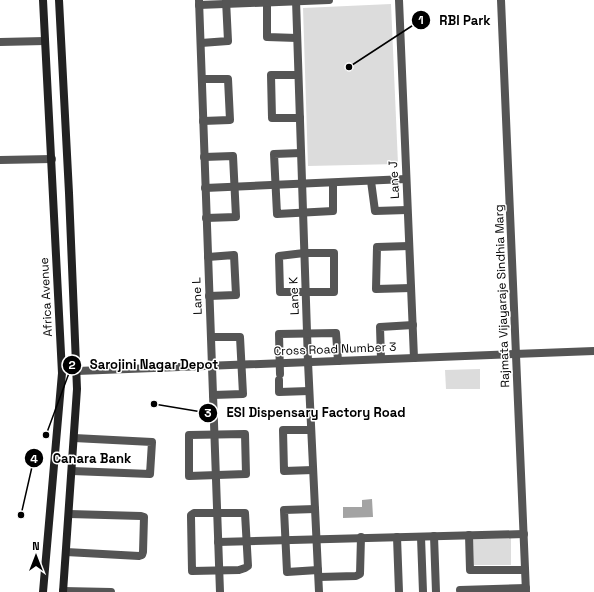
<svg xmlns="http://www.w3.org/2000/svg" width="594" height="592" font-family="'Space Grotesk',sans-serif">
  <style>
    .green { fill: #dcdcdc }
    .water { fill: #a3a3a3 }
    .lines { fill: none; stroke-linecap: round; stroke-linejoin: round }
    .minor { stroke: #555; stroke-width: 8 }
    .secondary { stroke: #222; stroke-width: 8 }
    .labels { text-anchor: middle; dominant-baseline: central; stroke-width: 3; stroke-linejoin: round; paint-order: stroke }
    .street-label { font-size: 12px; fill: #000; stroke: #fff }
    .leader { fill: none; stroke: #000; stroke-width: 1.5 }
    .callout-dot { fill: #000; stroke: #fff; stroke-width: 1.5 }
    .mark-label { font-size: 12px; text-anchor: middle; font-weight: bold; fill: #fff }
    .callout-label { font-size: 13px; text-anchor: middle; font-weight: bold; fill: #000; stroke: #fff; stroke-width: 3; stroke-linejoin: round; paint-order: stroke }
  </style>
  <rect width="100%" height="100%" fill="#fff"/>
  <g class="green">
    <polygon points="391,4 398,164 308,166 303,8"/>
    <polygon points="480,369 480,389 446,389 445,370"/>
    <polygon points="511,538 511,565 474,565 473,539"/>
  </g>
  <polygon class="water" points="372,499 373,517 343,518 343,507 362,507 362,500"/>
  <g class="lines">
    <g class="minor">
      <polyline points="199,0 220,592"/>
      <polyline points="267,0 267,37 297,38"/>
      <polyline points="296,0 308,362 319,592"/>
      <polyline points="399,0 414,358"/>
      <polyline points="501,0 526,592"/>
      <polyline points="199,5 329,0"/>
      <polyline points="0,42 45,41"/>
      <polyline points="201,43 228,41 226,0"/>
      <polyline points="298,75 271,75 272,118 300,118"/>
      <polyline points="202,79 228,79 230,120 203,121"/>
      <polyline points="301,153 274,154 277,214 333,211 333,183"/>
      <polyline points="204,157 233,156 236,217 206,218"/>
      <polyline points="0,160 52,159"/>
      <polyline points="371,181 375,211 407,210"/>
      <polyline points="205,188 406,179"/>
      <polyline points="409,246 377,247 376,289 411,288"/>
      <polygon points="304,253 334,253 334,292 280,292 279,256"/>
      <polyline points="208,257 234,255 236,295 209,296"/>
      <polyline points="211,337 240,337 243,394 213,395"/>
      <polyline points="381,359 380,327 413,325"/>
      <polyline points="77,371 594,351"/>
      <polyline points="280,374 279,334 336,333 338,361"/>
      <polyline points="279,380 279,392 309,391"/>
      <polyline points="311,430 283,430 284,471 313,470"/>
      <polygon points="245,434 246,474 189,476 189,435"/>
      <polyline points="72,471 150,474 152,442 74,438"/>
      <polyline points="315,509 284,510 287,572 318,570"/>
      <polygon points="194,513 245,513 248,566 245,568 239,570 192,571 191,517 191,515"/>
      <polyline points="469,535 470,570 525,570"/>
      <polyline points="434,536 436,592"/>
      <polyline points="397,537 399,592"/>
      <polyline points="421,537 423,592"/>
      <polyline points="218,542 524,534"/>
      <polyline points="66,552 139,556 142,555 143,552 144,517 141,516 69,514"/>
      <polyline points="319,577 356,576 360,574 361,537"/>
      <polyline points="460,590 526,588"/>
      <polyline points="63,591 111,592"/>
    </g>
    <g class="secondary">
      <polyline points="43,0 62,373 43,592"/>
      <polyline points="59,0 69,193 77,389 63,592"/>
    </g>
  </g>
  <g class="labels">
    <g class="street-label">
      <text transform="translate(394 180) rotate(-93)">Lane J</text>
      <text transform="translate(197 296) rotate(-92)">Lane L</text>
      <text transform="translate(294 296) rotate(-92)">Lane K</text>
      <text transform="translate(502 296) rotate(-92)">Rajmata Vijayaraje Sindhia Marg</text>
      <text transform="translate(46 297) rotate(-93)">Africa Avenue</text>
      <text transform="translate(335 349) rotate(-2)">Cross Road Number 3</text>
    </g>
  </g>
  <path class="leader" d="M349 67L421 20M46 435L72 365M154 404L208 413M21 515L34 458"/>
  <g class="callout-dot">
    <circle cx="349" cy="67" r="4"/>
    <circle cx="46" cy="435" r="4"/>
    <circle cx="154" cy="404" r="4"/>
    <circle cx="21" cy="515" r="4"/>
    <circle cx="421" cy="20" r="10"/>
    <circle cx="72" cy="365" r="10"/>
    <circle cx="208" cy="413" r="10"/>
    <circle cx="34" cy="458" r="10"/>
  </g>
  <g class="mark-label">
    <text x="421" y="24">1</text>
    <text x="72" y="369">2</text>
    <text x="208" y="417">3</text>
    <text x="34" y="463">4</text>
  </g>
  <g class="callout-label">
    <text x="465" y="25">RBI Park</text>
    <text x="154" y="369">Sarojini Nagar Depot</text>
    <text x="316" y="417">ESI Dispensary Factory Road</text>
    <text x="92" y="463">Canara Bank</text>
  </g>
  <g transform="translate(36 556)" stroke="#ffffff" stroke-width="3" paint-order="stroke">
  <path d="M0-3L7 15L0 10L-7 15Z" fill="#000000"/>
  <text y="-6" font-size="11" font-weight="bold" text-anchor="middle" fill="#000000">N</text>
  </g>
</svg>
